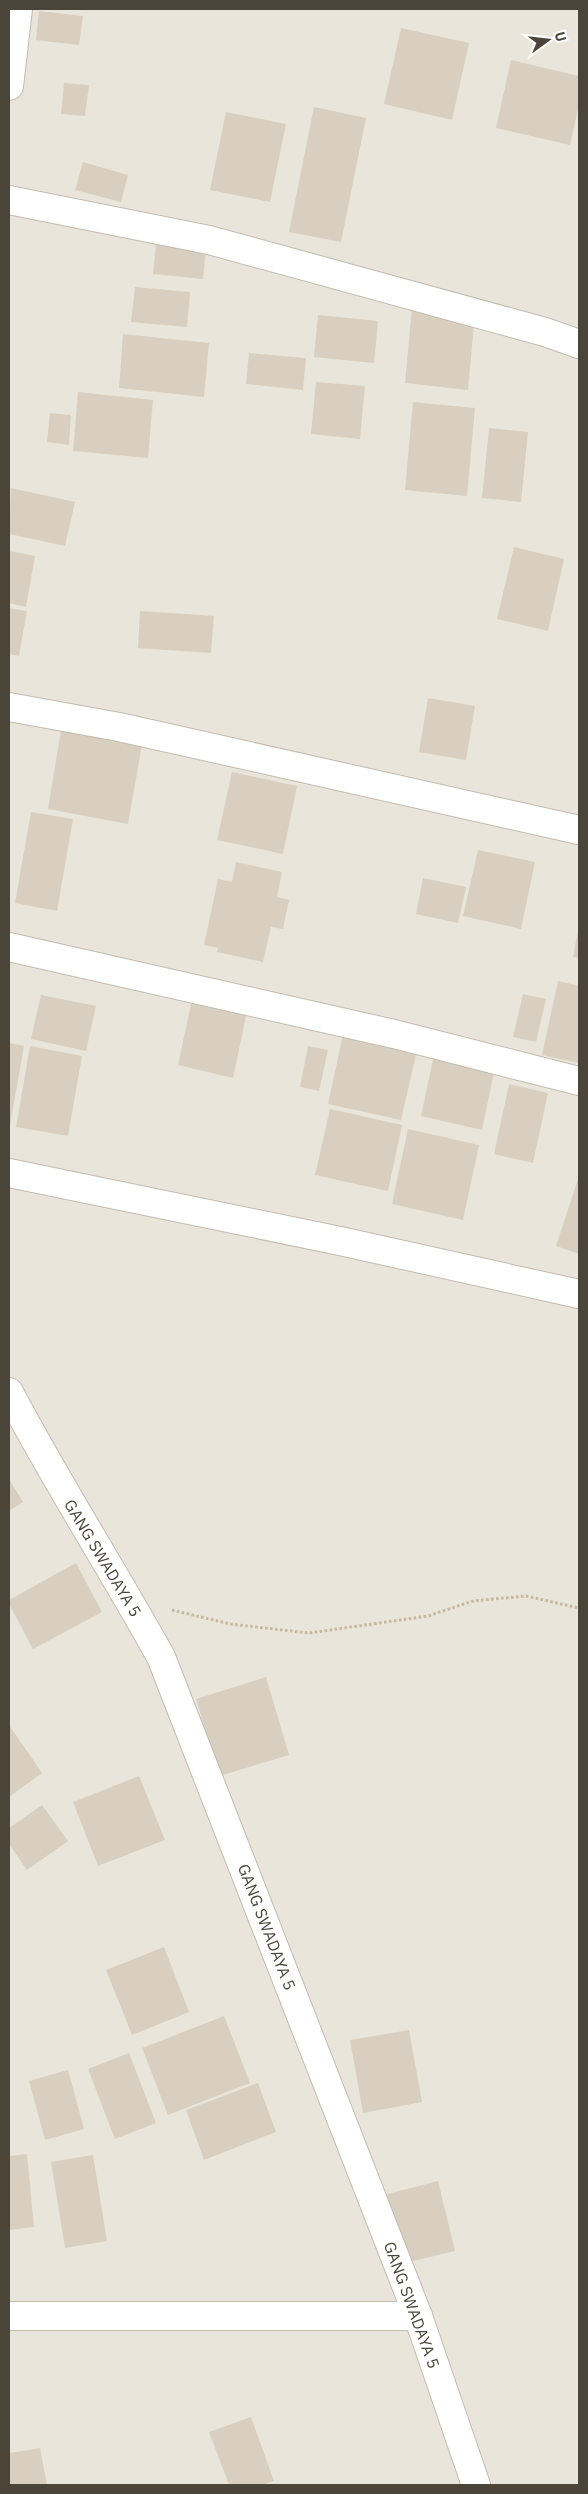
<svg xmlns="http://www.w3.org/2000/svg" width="588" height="2494" font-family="'IBM Plex Sans',sans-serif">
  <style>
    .residential { fill: #eae5da }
    .building { fill: #d8cfc1 }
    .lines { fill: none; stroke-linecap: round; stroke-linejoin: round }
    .minor-casing { stroke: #c2bbae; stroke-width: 30 }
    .path { stroke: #c4b79f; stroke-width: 3; stroke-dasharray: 2.5 2.5; stroke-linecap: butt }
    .minor { stroke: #fff; stroke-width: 28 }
    .labels { text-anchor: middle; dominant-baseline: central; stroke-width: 5; stroke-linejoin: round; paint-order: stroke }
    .street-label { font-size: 16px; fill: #4b4439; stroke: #fff }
  </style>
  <rect width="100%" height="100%" fill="#f6f3ec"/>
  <rect class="residential" x="9" y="9" width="570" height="2476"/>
  <g class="building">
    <polygon points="39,11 83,16 79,45 36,40"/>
    <polygon points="401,28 469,43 452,120 384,104"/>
    <polygon points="511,60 579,76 579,105 570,145 496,128"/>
    <polygon points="64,83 89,85 85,116 61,114"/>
    <polygon points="314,107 366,118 341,242 289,232"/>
    <polygon points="226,112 286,124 270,202 210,190"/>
    <polygon points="83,162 128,175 121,202 75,190"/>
    <polygon points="156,242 206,248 203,279 153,274"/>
    <polygon points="135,287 190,292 187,327 131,322"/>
    <polygon points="412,308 475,314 468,390 405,383"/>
    <polygon points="318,315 378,321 374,363 314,357"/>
    <polygon points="123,334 209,343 204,397 119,388"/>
    <polygon points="249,353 306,358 303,390 246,384"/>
    <polygon points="316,382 365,386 360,439 311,434"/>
    <polygon points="78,392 153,400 148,458 73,451"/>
    <polygon points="413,402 475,408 467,496 405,490"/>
    <polygon points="50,413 71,415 69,445 47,442"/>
    <polygon points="489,428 528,432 521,502 482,498"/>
    <polygon points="11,488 75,502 65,546 9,534"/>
    <polygon points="514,547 564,559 548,631 497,619"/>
    <polygon points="9,551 35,556 26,607 9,603"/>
    <polygon points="9,608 27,611 19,656 9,654"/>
    <polygon points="140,611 214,616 211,653 138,648"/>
    <polygon points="428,698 475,706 466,760 419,752"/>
    <polygon points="62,724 143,739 128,824 48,809"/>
    <polygon points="232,772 297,786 283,854 217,840"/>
    <polygon points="31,812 73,819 57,911 15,903"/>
    <polygon points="478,850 535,862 521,929 463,916"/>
    <polygon points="236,862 282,872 277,897 289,900 283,929 271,927 263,962 217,952 218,948 204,945 218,879 232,882"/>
    <polygon points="423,878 466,887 458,923 416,914"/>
    <polygon points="578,931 579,931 579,958 573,957"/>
    <polygon points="558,981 579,986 579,1063 542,1055"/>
    <polygon points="523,994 546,999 536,1042 513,1037"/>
    <polygon points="41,995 96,1006 86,1051 31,1039"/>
    <polygon points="193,995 248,1007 233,1078 178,1065"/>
    <polygon points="344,1030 418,1046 401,1120 328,1104"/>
    <polygon points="9,1043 24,1046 10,1125 9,1125"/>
    <polygon points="30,1046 82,1056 68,1136 16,1127"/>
    <polygon points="308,1046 328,1050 319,1091 300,1087"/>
    <polygon points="435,1050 496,1063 482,1130 421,1116"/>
    <polygon points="509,1084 548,1093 533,1163 494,1154"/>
    <polygon points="330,1109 402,1125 388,1191 315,1175"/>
    <polygon points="408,1129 479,1145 463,1220 392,1204"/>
    <polygon points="579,1176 579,1254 556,1246"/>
    <polygon points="9,1479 23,1502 9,1511"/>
    <polygon points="76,1563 102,1612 33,1649 9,1604 9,1600"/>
    <polygon points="266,1677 289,1755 219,1776 196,1699"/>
    <polygon points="9,1725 42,1773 9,1797"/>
    <polygon points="139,1776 165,1840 98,1866 73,1802"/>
    <polygon points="42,1805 68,1841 27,1870 9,1844 9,1828"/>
    <polygon points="164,1947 189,2012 132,2035 106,1970"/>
    <polygon points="224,2016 250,2083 168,2115 142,2048"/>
    <polygon points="409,2030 422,2102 363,2113 350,2040"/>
    <polygon points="129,2053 156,2123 115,2139 88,2069"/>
    <polygon points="68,2070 84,2129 45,2140 29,2081"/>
    <polygon points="258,2083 276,2132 204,2160 186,2110"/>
    <polygon points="27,2154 34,2227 9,2230 9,2156"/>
    <polygon points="93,2155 107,2241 65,2248 51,2162"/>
    <polygon points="438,2181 455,2251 401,2264 384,2195"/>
    <polygon points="251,2417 274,2481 262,2485 229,2485 209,2432"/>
    <polygon points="40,2448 47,2485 9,2485 9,2453"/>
  </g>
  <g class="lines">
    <g class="minor-casing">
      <g id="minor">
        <polyline points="9,86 18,9"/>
        <polyline points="9,200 209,240 545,332 579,344"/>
        <polyline points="9,707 119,727 579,830"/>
        <polyline points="9,947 394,1034 579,1081"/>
        <polyline points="9,1173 340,1241 579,1294"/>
        <path d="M9,1392C56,1482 112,1568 161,1657L418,2316L476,2485"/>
        <polyline points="9,2316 418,2316"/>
      </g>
    </g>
    <polyline class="path" points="172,1610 230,1624 309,1633 428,1616 473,1601 526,1596 579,1608"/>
    <use href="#minor" class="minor"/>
  </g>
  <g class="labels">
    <g class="street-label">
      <text transform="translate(103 1558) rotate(59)">GANG SWADAYA 5</text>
      <text transform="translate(267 1927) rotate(69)">GANG SWADAYA 5</text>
      <text transform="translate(412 2305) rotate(70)">GANG SWADAYA 5</text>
    </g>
  </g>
  <rect width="588" height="2494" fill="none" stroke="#4b4439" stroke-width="20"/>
  <g transform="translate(548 40) rotate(75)" stroke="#ffffff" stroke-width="4" paint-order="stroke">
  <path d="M0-4L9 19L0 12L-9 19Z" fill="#4b4439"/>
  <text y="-8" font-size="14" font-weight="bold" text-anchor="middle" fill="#4b4439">U</text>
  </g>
</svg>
